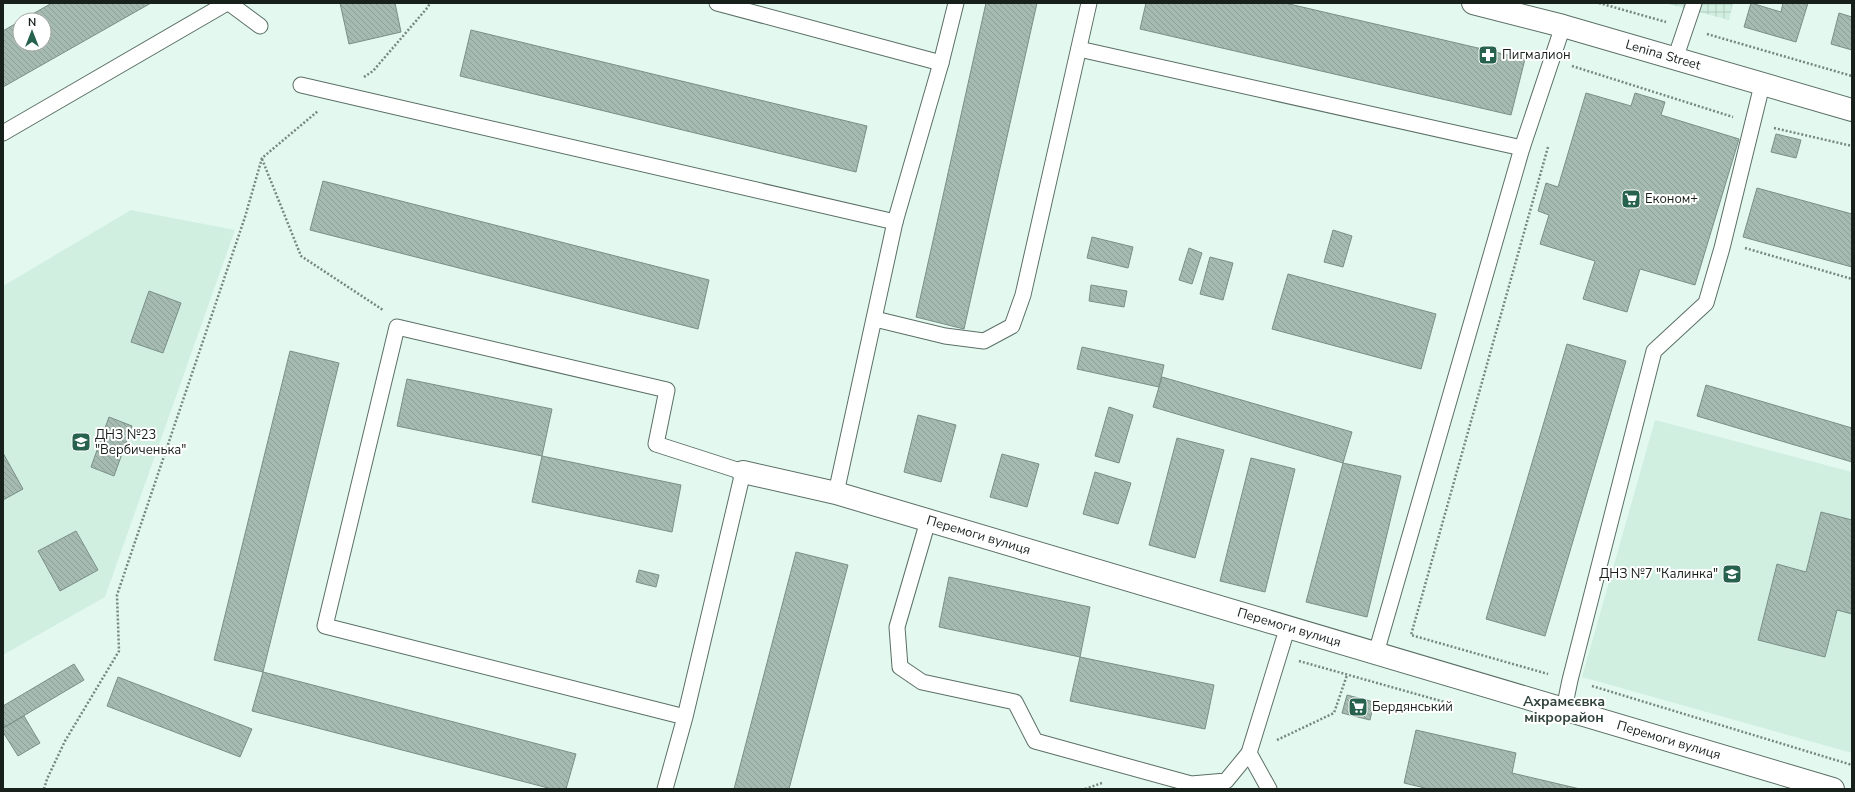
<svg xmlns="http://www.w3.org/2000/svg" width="1855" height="792" font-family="'Nunito Sans',sans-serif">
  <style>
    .built { fill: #d0efe1 }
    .industrial { fill: url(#industrial-grid) }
    .building { fill: url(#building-back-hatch); stroke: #7a8f86 }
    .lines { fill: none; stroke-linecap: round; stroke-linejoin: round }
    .lane-casing { stroke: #5b6f66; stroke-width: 17 }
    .street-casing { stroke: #5b6f66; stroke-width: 24 }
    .secondary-casing { stroke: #5b6f66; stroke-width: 24 }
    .path { stroke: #788680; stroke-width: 2.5; stroke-dasharray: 2 2; stroke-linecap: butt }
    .lane { stroke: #fff; stroke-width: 15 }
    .street { stroke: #fff; stroke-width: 22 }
    .secondary { stroke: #fff; stroke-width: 22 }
    .labels { text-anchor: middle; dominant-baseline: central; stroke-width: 4; stroke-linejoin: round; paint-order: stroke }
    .poi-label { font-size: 13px; fill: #18201c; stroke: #fff; text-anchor: start }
    .street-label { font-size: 13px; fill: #18201c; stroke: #fff }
    .neighbourhood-label { font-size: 14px; font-weight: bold; fill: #32453d; stroke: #fff }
  </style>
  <defs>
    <pattern id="industrial-grid" width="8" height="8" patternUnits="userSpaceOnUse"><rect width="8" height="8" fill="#d0efe1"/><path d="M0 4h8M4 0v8" fill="none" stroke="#b2cdc0"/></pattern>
    <pattern id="building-back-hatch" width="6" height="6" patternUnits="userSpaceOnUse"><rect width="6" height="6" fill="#a5bbb1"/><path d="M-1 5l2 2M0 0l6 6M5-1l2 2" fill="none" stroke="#8da098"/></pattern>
  </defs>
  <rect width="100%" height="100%" fill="#e3f9ef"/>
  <g class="built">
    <polygon points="131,210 235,230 105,597 3,655 3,286"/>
    <polygon points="1655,420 1852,472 1852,753 1582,677"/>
  </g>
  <polygon class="industrial" points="1665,3 1733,3 1729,20"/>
  <g class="building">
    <polygon points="52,3 151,3 3,87 3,31 20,21 20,44 44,44 44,20 22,20"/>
    <polygon points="340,3 395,3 401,32 349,44"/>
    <polygon points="986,3 1037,3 964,329 916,317"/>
    <polygon points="1146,3 1285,3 1525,59 1511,115 1140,29"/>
    <polygon points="1751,3 1781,12 1783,3 1808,3 1796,42 1744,27"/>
    <polygon points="1839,13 1852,17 1852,50 1831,44"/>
    <polygon points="471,30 867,126 856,172 460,76"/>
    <polygon points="1586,93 1631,106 1635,93 1665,102 1661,115 1739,139 1695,285 1640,269 1627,312 1583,299 1595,261 1540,244 1549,215 1538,211 1546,183 1558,187"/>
    <polygon points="1776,134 1801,140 1796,158 1771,152"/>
    <polygon points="323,181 709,280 698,329 310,230"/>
    <polygon points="1757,188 1852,214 1852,267 1743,237"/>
    <polygon points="1333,230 1352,236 1343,267 1324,262"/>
    <polygon points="1092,237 1133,247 1128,268 1087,258"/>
    <polygon points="1189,248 1202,253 1192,284 1179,280"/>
    <polygon points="1210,257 1233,263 1223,300 1200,294"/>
    <polygon points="1288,274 1436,314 1421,369 1272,329"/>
    <polygon points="1091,285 1127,291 1124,307 1089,301"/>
    <polygon points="149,291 181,303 163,353 131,342"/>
    <polygon points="1567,344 1626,361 1545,636 1486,619"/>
    <polygon points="1082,347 1164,365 1159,387 1077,369"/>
    <polygon points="290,351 339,363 263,672 214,660"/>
    <polygon points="1162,377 1352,432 1343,463 1153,407"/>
    <polygon points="407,379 552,409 542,456 397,426"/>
    <polygon points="1706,385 1852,428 1852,462 1697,416"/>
    <polygon points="1109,407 1133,415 1119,463 1095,456"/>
    <polygon points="918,415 956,425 941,482 904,472"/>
    <polygon points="109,417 132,426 114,476 91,467"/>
    <polygon points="1177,438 1224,450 1195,558 1149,545"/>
    <polygon points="3,453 23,489 3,500"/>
    <polygon points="1002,454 1039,464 1027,507 990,497"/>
    <polygon points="542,456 681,485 672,532 532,502"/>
    <polygon points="1251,458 1295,469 1265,592 1220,581"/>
    <polygon points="1343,463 1401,476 1367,617 1306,602"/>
    <polygon points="1095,472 1131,483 1118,524 1083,514"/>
    <polygon points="1821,512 1852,520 1852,614 1837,610 1825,657 1758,640 1777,564 1806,572"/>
    <polygon points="76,531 98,570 60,591 38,551"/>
    <polygon points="796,552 848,565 789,789 734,789"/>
    <polygon points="639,570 659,575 656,587 636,582"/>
    <polygon points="949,577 1090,607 1080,657 939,627"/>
    <polygon points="1080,657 1214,685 1205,729 1070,701"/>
    <polygon points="74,664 84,680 3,728 3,706"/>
    <polygon points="263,672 576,754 566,789 552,789 252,711"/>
    <polygon points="118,677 252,729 240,757 107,706"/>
    <polygon points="1347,695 1374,702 1370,720 1342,713"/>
    <polygon points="24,716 40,743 18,756 3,732 3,728"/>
    <polygon points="1416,730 1516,753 1512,773 1580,789 1429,789 1404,783"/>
  </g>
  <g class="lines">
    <g class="lane-casing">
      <g id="lane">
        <polyline points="229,3 260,26"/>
        <polyline points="717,3 941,63"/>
        <polyline points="1079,49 1522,148 1563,26"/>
        <polyline points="1675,59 1694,3"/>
        <polyline points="301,85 895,222"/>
        <polyline points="3,133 227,3"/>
        <polyline points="875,319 945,336 984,341 1012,326 1023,295 1089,3"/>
        <polyline points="836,493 895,222 941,63 956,3"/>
        <polyline points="928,521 897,627 900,667 922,682 1015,702 1035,741 1191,784 1226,781 1249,753 1288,626"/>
        <polyline points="1376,653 1522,148"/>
        <polyline points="1564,709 1570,680 1654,351 1706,303 1722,248 1762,85"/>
        <polyline points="1249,753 1269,789"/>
        <polyline points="665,789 685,717 743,472 656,444 667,390 397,327 325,626 685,717"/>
      </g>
    </g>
    <g class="street-casing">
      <g id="street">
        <path id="s1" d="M743,472L836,493L1833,789"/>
      </g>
    </g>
    <g class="secondary-casing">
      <g id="secondary">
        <path id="s2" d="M1473,3L1563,26L1852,110"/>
      </g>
    </g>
    <g class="path">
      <polyline points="1599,3 1666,22"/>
      <polyline points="1707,34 1852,76"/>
      <polyline points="1572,66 1733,117"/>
      <polyline points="364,77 373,71 428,7 430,3"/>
      <polyline points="1774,128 1852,146"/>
      <polyline points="1548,147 1411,635 1548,674"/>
      <polyline points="262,159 301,256 383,310"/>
      <polyline points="1745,248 1852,279"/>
      <polyline points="1299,661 1448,703"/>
      <polyline points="1592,686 1852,765"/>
      <polyline points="1277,740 1334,713 1347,675"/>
      <polyline points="44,789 47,779 65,741 119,651 117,595 245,217 262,158 318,111"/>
      <polyline points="1085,789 1102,783"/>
    </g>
    <use href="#lane" class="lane"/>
    <use href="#street" class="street"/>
    <use href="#secondary" class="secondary"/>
  </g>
  <defs>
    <g id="pharmacy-square" transform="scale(1)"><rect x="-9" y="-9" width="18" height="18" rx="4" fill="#26624e" stroke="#fff"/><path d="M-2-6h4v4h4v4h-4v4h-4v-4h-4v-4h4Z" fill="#fff"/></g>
    <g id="supermarket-square" transform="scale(1)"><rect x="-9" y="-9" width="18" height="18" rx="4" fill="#26624e" stroke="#fff"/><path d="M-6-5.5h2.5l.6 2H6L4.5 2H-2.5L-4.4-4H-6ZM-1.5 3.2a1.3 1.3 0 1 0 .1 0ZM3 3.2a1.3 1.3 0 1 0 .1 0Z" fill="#fff"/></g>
    <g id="school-square" transform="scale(1)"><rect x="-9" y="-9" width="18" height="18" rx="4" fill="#26624e" stroke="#fff"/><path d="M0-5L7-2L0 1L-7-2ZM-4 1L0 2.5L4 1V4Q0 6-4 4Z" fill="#fff"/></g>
  </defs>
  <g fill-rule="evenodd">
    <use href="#pharmacy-square" x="1488" y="55"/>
    <use href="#supermarket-square" x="1631" y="199"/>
    <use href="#school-square" x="81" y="442"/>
    <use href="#school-square" x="1732" y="574"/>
    <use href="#supermarket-square" x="1358" y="707"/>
  </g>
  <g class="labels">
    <g class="poi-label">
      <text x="1502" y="55">Пигмалион</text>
      <text x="1645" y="199">Економ+</text>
      <text x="95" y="435">ДНЗ №23<tspan x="95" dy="15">"Вербиченька"</tspan></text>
      <text x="1718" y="574" text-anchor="end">ДНЗ №7 "Калинка"</text>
      <text x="1372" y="707">Бердянський</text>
    </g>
    <g class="street-label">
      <text stroke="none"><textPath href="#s2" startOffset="197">Lenina Street</textPath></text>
      <text stroke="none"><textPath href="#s1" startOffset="244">Перемоги вулиця</textPath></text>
      <text stroke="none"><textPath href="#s1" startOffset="568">Перемоги вулиця</textPath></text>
      <text stroke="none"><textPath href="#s1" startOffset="964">Перемоги вулиця</textPath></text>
    </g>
    <g class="neighbourhood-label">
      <text x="1564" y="701">Ахрамєєвка<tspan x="1564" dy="16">мікрорайон</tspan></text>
    </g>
  </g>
  <rect width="1855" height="792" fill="none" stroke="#18201c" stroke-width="8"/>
  <g transform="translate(32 32)"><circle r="19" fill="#ffffff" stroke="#a3a6a4"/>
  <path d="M0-3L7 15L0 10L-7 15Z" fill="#26624e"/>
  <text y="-6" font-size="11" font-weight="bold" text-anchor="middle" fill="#18201c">N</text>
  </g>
</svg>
